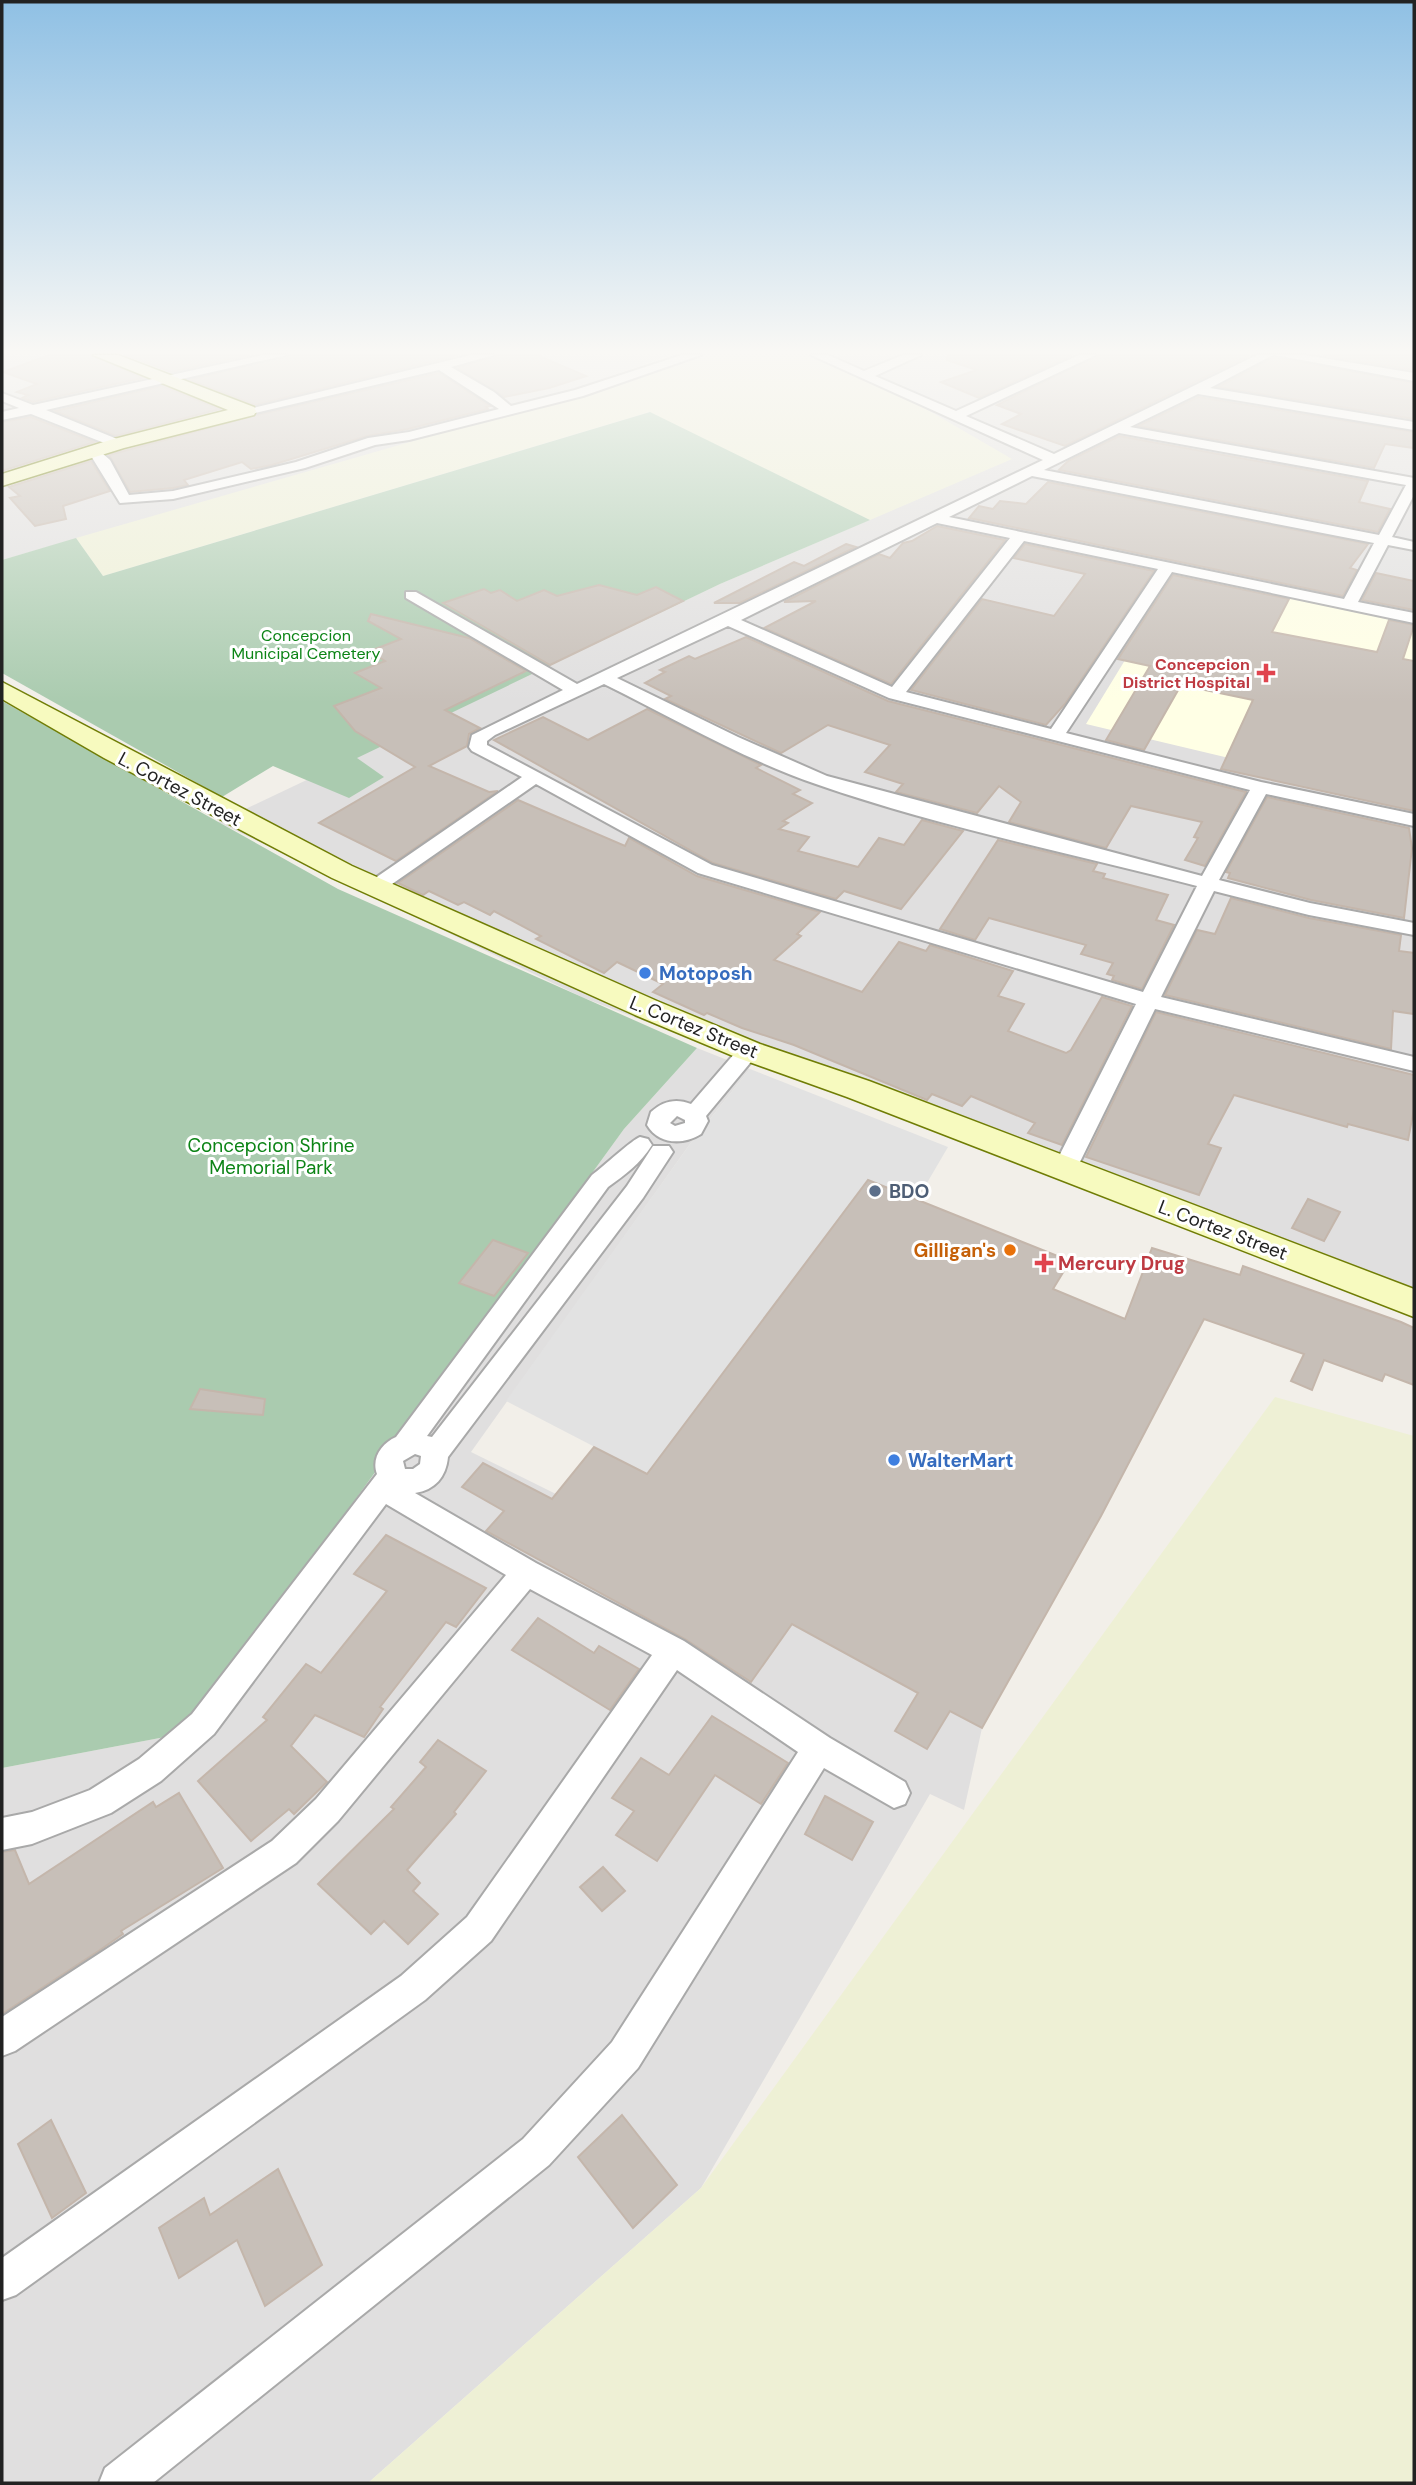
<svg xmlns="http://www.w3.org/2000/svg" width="1416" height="2485" font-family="'DM Sans',sans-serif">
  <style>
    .residential { fill: #e0dfdf }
    .education { fill: #ffffe5 }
    .farmland { fill: #eef0d5 }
    .cemetery { fill: #aacbaf }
    .parking { fill: #e2e2e2 }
    .building { fill: #c7bfb8; stroke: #c4b6ab; stroke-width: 2 }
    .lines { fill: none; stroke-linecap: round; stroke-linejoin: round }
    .street-casing { stroke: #a9a9a9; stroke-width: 4 }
    .secondary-casing { stroke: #707d05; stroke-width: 3 }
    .street { fill: #fff; fill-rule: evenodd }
    .secondary { fill: #f7fabf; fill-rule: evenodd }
    .health-dot { fill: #e0444e; stroke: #fff; stroke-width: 2.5 }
    .shop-dot { fill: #3f7fe0; stroke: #fff; stroke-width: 2.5 }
    .service-dot { fill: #5c6f8a; stroke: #fff; stroke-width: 2.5 }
    .food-dot { fill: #e8710a; stroke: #fff; stroke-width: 2.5 }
    .labels { text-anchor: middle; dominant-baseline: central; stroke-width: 6; stroke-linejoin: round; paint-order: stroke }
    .far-park-label { font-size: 16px; fill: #0c8416; stroke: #fff }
    .far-health-label { font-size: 16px; font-weight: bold; fill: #be3a42; stroke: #fff; text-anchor: end }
    .street-label { font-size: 19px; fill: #222; stroke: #fff }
    .shop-label { font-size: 19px; font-weight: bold; fill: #366cbe; stroke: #fff; text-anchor: start }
    .park-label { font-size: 19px; fill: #0c8416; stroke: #fff }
    .service-label { font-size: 19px; font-weight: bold; fill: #4e5e75; stroke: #fff; text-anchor: start }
    .food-label { font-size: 19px; font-weight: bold; fill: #c56008; stroke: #fff; text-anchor: end }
    .health-label { font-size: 19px; font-weight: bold; fill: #be3a42; stroke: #fff; text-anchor: start }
  </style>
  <rect width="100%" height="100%" fill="#f2efe9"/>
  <g class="residential">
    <polygon points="2,355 670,355 486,421 2,560"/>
    <polygon points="833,355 1414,355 1414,1314 584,998 218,822 720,584 1011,459"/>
    <polygon points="697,1048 750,1069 690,1144 471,1452 556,1494 982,1728 964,1810 930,1794 701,2188 368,2483 2,2483 2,1768 186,1733 624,1129"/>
  </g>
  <polygon class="education" points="1177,575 1414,622 1414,802 1086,724"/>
  <g class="farmland">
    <polygon points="713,355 808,355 912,401 1012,459 870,520 649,412 103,576 76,538"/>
    <polygon points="1275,1397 1414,1436 1414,2483 368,2483 701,2188"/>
  </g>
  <g class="cemetery">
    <polygon points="650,412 870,520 720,584 357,758 384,777 349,798 273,766 222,797 2,673 2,560 76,538 103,576"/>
    <polygon points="2,701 338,889 697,1048 624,1129 186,1733 2,1768"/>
  </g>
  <polygon class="parking" points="750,1069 948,1147 917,1200 868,1180 647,1474 506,1401 690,1144"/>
  <g class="building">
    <polygon points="49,355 91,355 143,378 33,402 22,398 28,395 17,392 37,384 3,372"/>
    <polygon points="126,355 249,355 171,372"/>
    <polygon points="289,355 458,355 255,405 190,380"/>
    <polygon points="496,355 537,355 586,376 549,388 504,397 458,368"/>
    <polygon points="948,355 1072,355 979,398 941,382 977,370 947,360"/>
    <polygon points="1098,355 1250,355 1065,446 1002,424 1021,414 997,405"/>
    <polygon points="1323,355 1414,355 1414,370"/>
    <polygon points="1274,357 1414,383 1414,419 1218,387"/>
    <polygon points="439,373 490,406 486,407 488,409 408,429 367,436 272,465 251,469 242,462 184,480 188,485 173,488 130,492 109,455 257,415"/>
    <polygon points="162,386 220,409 116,436 55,411"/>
    <polygon points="1198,397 1414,432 1414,448 1385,444 1374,468 1138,426"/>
    <polygon points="31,417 95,442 2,471 2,422"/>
    <polygon points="1119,436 1368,481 1359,502 1390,509 1378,532 1059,470 1068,461"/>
    <polygon points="91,461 110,491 63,506 66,519 35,526 10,498 20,496 9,487"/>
    <polygon points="1048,482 1368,544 1350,568 1357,570 1343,596 969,518 979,506 993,509 1000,501 1026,504"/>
    <polygon points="937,526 1005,540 891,684 764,628 816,601 784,602 879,554 890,558 903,543 912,541"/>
    <polygon points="846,544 856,547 740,603 714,603 794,562 804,566"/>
    <polygon points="1025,544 1154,571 1065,704 1046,725 911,690 982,599 1054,616 1085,574 1014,558"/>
    <polygon points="1376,573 1414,581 1414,610 1362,600"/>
    <polygon points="1173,575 1289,599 1272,632 1377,652 1389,620 1414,625 1403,659 1414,661 1414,811 1221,769 1253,700 1181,685 1144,750 1106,740 1150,666 1118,659"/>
    <polygon points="599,585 637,595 656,587 683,601 550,665 443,603 484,589 491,593 500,590 517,601 544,590 557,596"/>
    <polygon points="371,614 469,638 526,671 445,710 480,728 469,734 467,746 429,766 489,792 498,791 396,861 319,823 415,767 355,731 334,706 381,688 355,673 385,661 370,651 401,639 368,621"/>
    <polygon points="746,637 888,701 1246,792 1205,866 1185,860 1198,838 1194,837 1202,822 1131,806 1106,848 1009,822 1021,802 999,786 977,813 896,792 903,784 865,772 890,745 828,725 781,753 665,699 671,696 645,683 665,672 660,670 689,656 695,659"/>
    <polygon points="647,709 761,765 756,768 800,790 793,794 812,803 783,821 788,823 779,829 809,837 798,851 858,867 879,838 904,845 922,820 963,831 901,909 844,891 836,899 713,863 494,740 543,717 588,740"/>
    <polygon points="1267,797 1409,828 1412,848 1404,918 1311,900 1228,878 1230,873 1226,872"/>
    <polygon points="518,800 625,846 629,838 697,876 820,912 797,934 801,936 774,960 862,992 899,942 926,951 930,945 1013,971 998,996 1024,1004 1008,1031 1066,1053 1071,1050 1102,997 1132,1006 1062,1145 1028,1133 1035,1123 971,1096 962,1106 932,1094 927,1100 794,1045 742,1028 707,1013 704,1015 653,992 663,984 617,962 604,973 536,939 541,936 494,911 490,915 464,902 458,905 429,891 423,895 398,883"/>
    <polygon points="998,840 1097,864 1093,871 1105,874 1103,878 1168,895 1156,920 1174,925 1142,989 1112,980 1114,976 1107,974 1113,963 1081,954 1086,945 989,918 975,940 940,929"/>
    <polygon points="1231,898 1309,918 1401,935 1399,951 1414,953 1414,1014 1393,1011 1391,1049 1165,995 1197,930 1215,934"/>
    <polygon points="1156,1012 1414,1075 1414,1109 1408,1140 1348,1124 1347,1127 1234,1095 1208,1144 1221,1148 1199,1195 1086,1157"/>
    <polygon points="868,1180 1070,1261 1053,1289 1125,1319 1152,1248 1240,1275 1243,1266 1401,1322 1414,1328 1414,1385 1385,1374 1382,1381 1324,1360 1312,1390 1291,1381 1304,1354 1204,1319 1101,1516 982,1728 950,1711 927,1749 895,1731 918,1693 792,1624 751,1682 685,1639 486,1531 504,1511 462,1487 483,1463 552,1499 594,1447 647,1474"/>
    <polygon points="1308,1199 1340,1212 1324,1241 1292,1228"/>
    <polygon points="493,1240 528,1253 494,1296 459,1283"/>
    <polygon points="200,1389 265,1399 263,1415 190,1409"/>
    <polygon points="386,1535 486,1588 456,1627 446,1622 380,1707 383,1709 364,1737 315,1715 291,1746 327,1782 294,1814 289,1809 251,1841 198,1781 267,1720 263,1717 306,1664 321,1673 387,1591 354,1574"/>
    <polygon points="538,1618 594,1653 599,1646 639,1669 610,1710 512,1650"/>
    <polygon points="712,1716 788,1763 761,1804 715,1775 657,1861 616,1835 634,1811 612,1798 641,1758 669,1775"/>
    <polygon points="438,1740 486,1771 454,1812 456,1814 407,1870 420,1883 413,1891 438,1914 408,1944 384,1921 371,1934 318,1884 394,1809 391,1807 426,1767 420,1762"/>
    <polygon points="179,1793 223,1868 121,1931 123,1934 100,1950 2,2014 2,1852 15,1850 29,1884 153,1802 156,1807"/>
    <polygon points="825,1796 873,1822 852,1860 805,1834"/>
    <polygon points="603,1867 625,1891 602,1911 580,1887"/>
    <polygon points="622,2115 677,2185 633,2228 578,2157"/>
    <polygon points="51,2120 86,2193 52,2218 18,2144"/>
    <polygon points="278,2169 322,2265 265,2306 237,2240 179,2278 159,2228 204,2198 210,2215"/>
  </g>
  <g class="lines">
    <g class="street-casing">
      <g id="street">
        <polygon points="263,355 287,355 46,410 122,441 122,447 117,448 31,414 2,420 2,412 19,408 2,401 2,393 33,405"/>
        <polygon points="471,355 494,355 451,367 494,392 511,406 575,390 682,355 701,355 583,396 409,440 375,445 305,468 173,499 120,503 88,451 95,447 110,460 129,495 173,491 296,462 368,438 409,432 499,409 439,370 247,415 241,411"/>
        <path d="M811,355H828L864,371L903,355H921L875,376L956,411L1079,355H1096L966,416L1054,454L1257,355H1273L1210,388L1414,422V430L1198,394L1130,427L1414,478V495L1392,537L1414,542V550L1388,545L1358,602L1414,613V623L1172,572L1066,733L1261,782L1414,814V826L1266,794L1219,880L1310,903L1414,923V935L1309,915L1214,891L1161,997L1414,1057V1071L1155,1009L1076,1170L1072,1176H1056L1052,1170L1136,1004L698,873L536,784L382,891H368L365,887L368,883L522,777L472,751L469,747L472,735L563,690L406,598V592H416L577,684L1043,460ZM1119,433L1406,485L1379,535L1044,470ZM1032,476L1374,543L1344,599L949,517ZM937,523L1010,538L892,687L741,620ZM1024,541L1158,569L1051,729L906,692ZM728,626L889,698L1250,790L1202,876L827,776L738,737L617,678ZM604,684C673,718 743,759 816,784C939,827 1070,853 1197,886L1143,992L712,865L487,745V741L495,735Z"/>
        <polygon points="1275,355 1305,355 1414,373 1414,381"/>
        <path d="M749,1044L757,1046L760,1051L706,1116L708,1121L701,1134C683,1145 659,1145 647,1125L651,1112C663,1101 676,1098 691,1104L741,1046ZM677,1116L685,1120V1123L675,1126L670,1123Z"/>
        <path d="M640,1137L648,1139L652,1145C640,1164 626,1174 608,1187L427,1436L432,1437L627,1186L653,1146H669L673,1152L643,1198L448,1457C446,1477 435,1490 415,1493L536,1563L684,1641L830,1738L905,1782L910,1793L905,1804L894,1808L824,1768L638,2068L549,2165L153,2483H99L105,2468L523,2139L612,2042L798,1752L677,1670L491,1941L425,2000L16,2295L2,2300V2258L401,1976L467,1917L652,1655L530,1589L338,1821L296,1863L15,2051L2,2056V2017L272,1841L316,1799L506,1575L386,1504L214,1734L161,1781L111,1813L32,1844L2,1850V1818L32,1812L90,1790L139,1759L192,1714L377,1474C371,1458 382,1443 396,1437L592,1175C603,1167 633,1139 640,1137ZM415,1454L421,1456L420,1464L413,1469H405L403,1461Z"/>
      </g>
    </g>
    <g class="secondary-casing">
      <g id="secondary">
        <polygon points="93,355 118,355 254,407 256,411 254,415 124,448 2,486 2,474 110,440 228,410"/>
        <polygon points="2,682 352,866 657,1001 760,1044 869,1081 1414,1289 1414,1317 847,1097 738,1058 635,1015 332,878 104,758 2,699"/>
      </g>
    </g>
    <use href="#street" class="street"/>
    <use href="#secondary" class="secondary"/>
  </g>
  <linearGradient id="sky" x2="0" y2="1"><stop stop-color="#8fc0e4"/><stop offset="0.5" stop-color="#f9f8f5"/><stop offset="1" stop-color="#f9f8f5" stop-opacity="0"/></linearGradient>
  <rect width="1416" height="703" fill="url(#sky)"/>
  <g class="health-dot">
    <path d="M1262.5 662.5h7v7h7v7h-7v7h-7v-7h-7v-7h7z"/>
    <path d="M1040.5 1252.5h7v7h7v7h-7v7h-7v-7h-7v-7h7z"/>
  </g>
  <g class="shop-dot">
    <circle cx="645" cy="973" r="7"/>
    <circle cx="894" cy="1460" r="7"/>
  </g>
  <circle class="service-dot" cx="875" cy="1191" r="7"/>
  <circle class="food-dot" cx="1010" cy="1250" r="7"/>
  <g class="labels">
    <g class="far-park-label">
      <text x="306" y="635">Concepcion<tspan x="306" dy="18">Municipal Cemetery</tspan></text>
    </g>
    <g class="far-health-label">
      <text x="1250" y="664">Concepcion<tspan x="1250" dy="18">District Hospital</tspan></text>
    </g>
    <g class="street-label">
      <text transform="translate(180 789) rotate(28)">L. Cortez Street</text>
      <text transform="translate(694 1027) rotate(22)">L. Cortez Street</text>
      <text transform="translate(1223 1230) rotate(21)">L. Cortez Street</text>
    </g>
    <g class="shop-label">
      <text x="659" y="973">Motoposh</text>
      <text x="908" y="1460">WalterMart</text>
    </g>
    <g class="park-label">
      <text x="271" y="1145">Concepcion Shrine<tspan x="271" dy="22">Memorial Park</tspan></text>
    </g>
    <g class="service-label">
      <text x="889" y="1191">BDO</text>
    </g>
    <g class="food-label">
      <text x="996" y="1250">Gilligan's</text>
    </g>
    <g class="health-label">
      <text x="1058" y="1263">Mercury Drug</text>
    </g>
  </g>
  <rect width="1416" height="2485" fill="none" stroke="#222222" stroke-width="7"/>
</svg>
